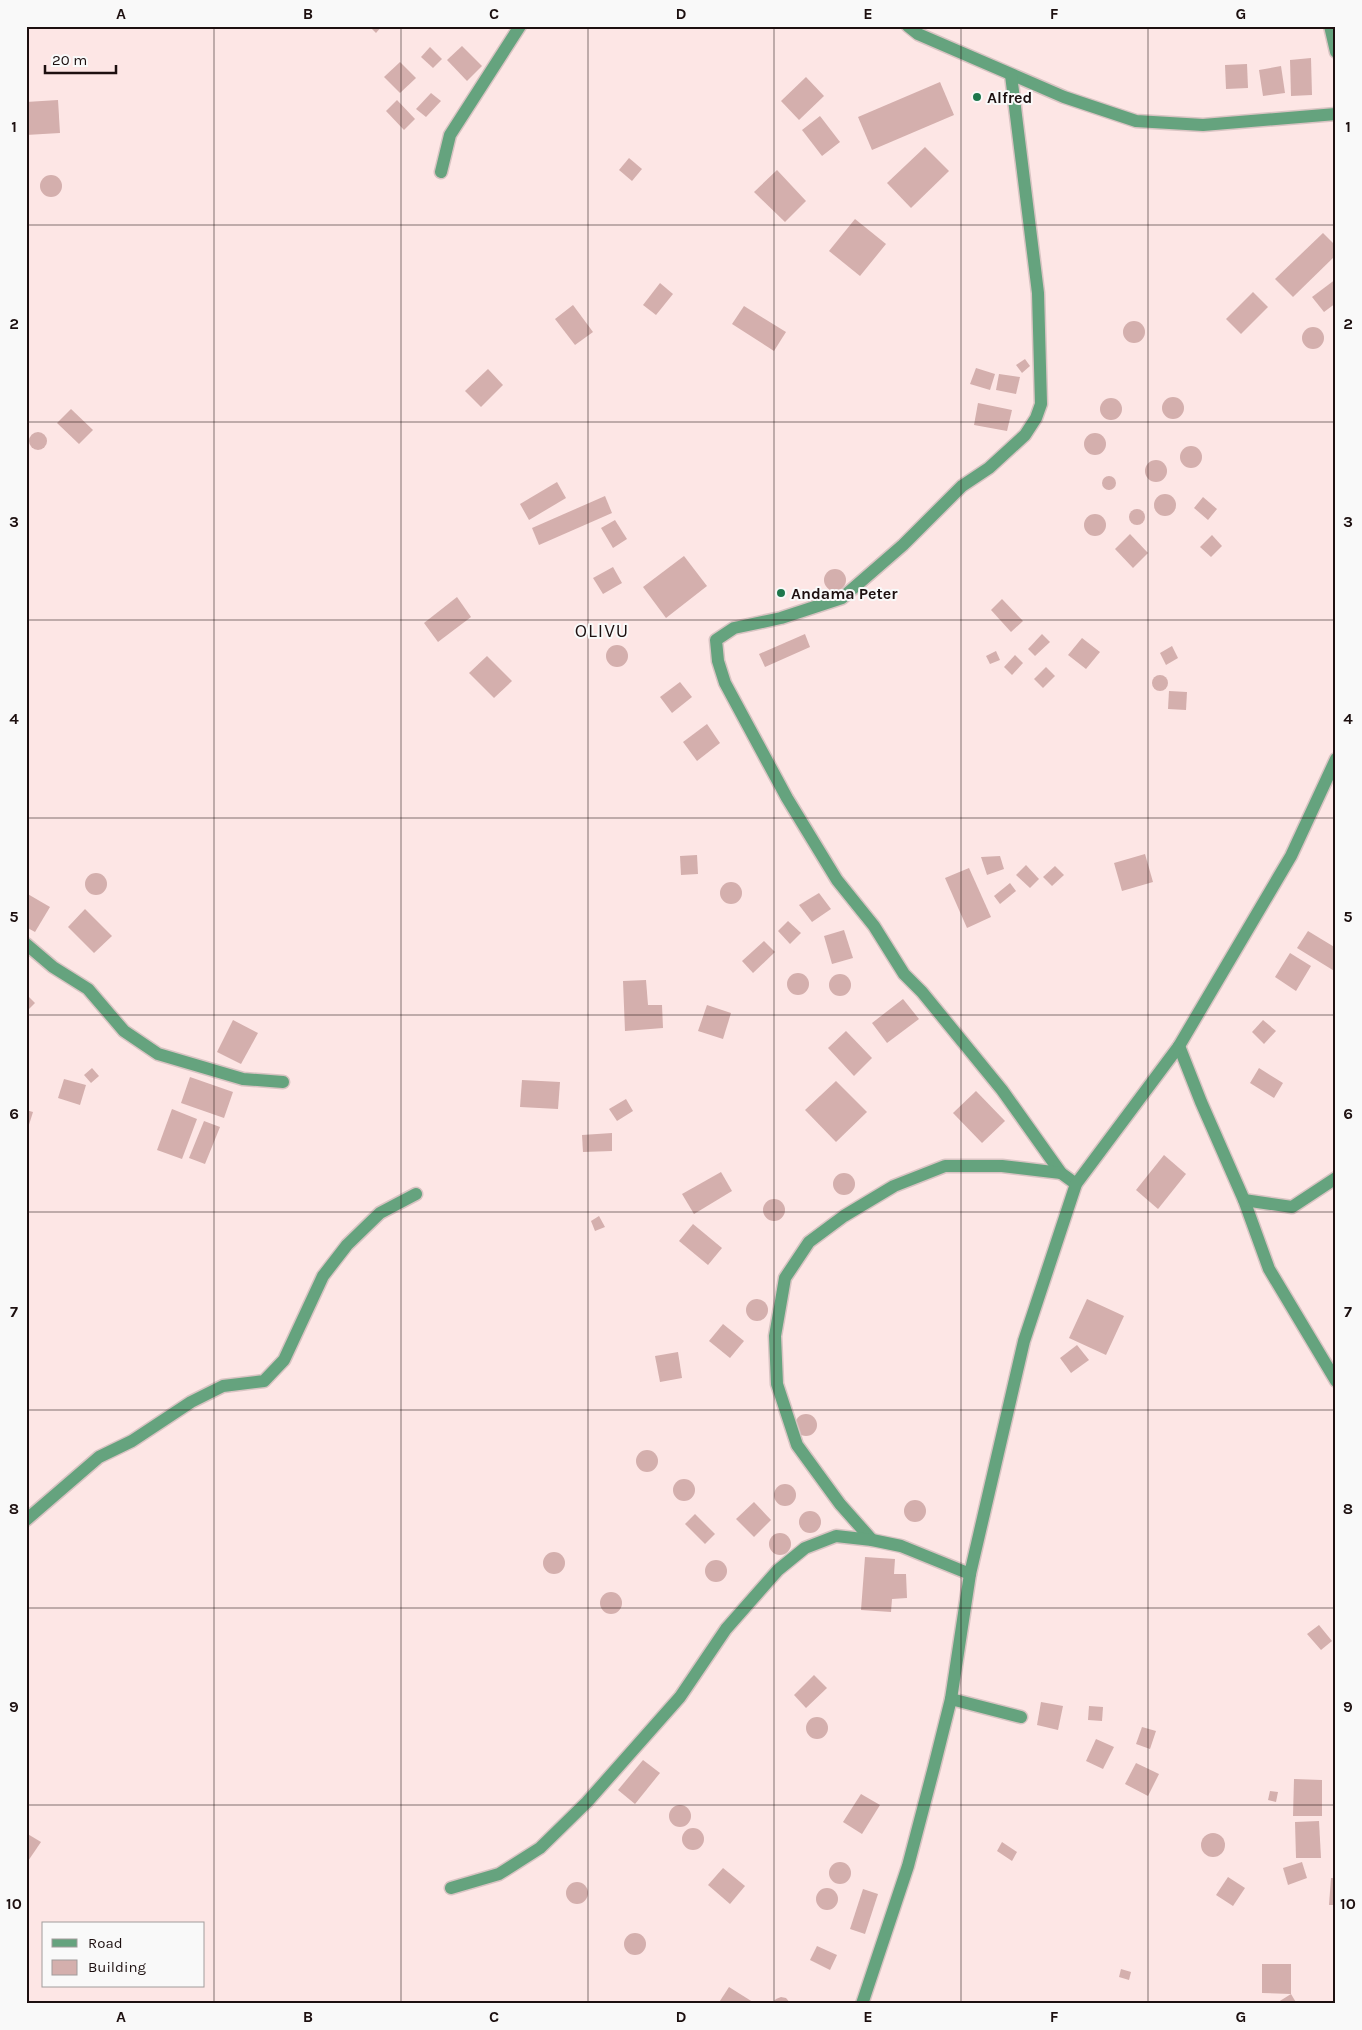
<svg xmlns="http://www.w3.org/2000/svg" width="1362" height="2030" font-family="Karla,sans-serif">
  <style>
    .building { fill: #d4afad }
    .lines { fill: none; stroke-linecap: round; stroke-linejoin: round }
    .minor-casing { stroke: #d9c4c3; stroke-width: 15 }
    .minor { stroke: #65a37e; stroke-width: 12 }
    .grid { fill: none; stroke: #1d1010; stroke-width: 1; stroke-opacity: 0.55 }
    .poi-dot { fill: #1e774c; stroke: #f9f9f9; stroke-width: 2 }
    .labels { text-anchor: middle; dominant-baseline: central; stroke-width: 4; stroke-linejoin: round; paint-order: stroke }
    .poi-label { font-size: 16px; font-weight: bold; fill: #1d1010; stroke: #f9f9f9; text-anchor: start }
    .quarter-label { font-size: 19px; letter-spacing: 1px; fill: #1d1010; stroke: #f9f9f9 }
    .neatline { fill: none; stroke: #1d1010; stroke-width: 2 }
    .grid-label { font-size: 16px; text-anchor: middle; font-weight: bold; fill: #1d1010 }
  </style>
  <rect width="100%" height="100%" fill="#fde6e5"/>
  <g class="building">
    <polygon points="369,26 382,26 376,33"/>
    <polygon points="462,46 482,66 467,81 447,60"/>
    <polygon points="430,47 442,59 433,68 421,57"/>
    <polygon points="1311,58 1312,95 1291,96 1290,60"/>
    <polygon points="400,62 416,78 400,93 384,77"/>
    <polygon points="1247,64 1248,88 1226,89 1225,65"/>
    <polygon points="1281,66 1285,93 1263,96 1259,70"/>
    <polygon points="806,77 824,96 799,120 781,101"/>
    <polygon points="940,82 954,115 872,150 858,117"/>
    <polygon points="431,93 441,101 426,117 416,109"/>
    <polygon points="58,100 60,133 26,135 26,102"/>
    <polygon points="397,100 415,119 404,130 386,111"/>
    <polygon points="820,116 840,142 822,156 802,130"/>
    <polygon points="925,147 949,171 911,208 887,183"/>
    <polygon points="629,158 642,169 632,181 619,170"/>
    <polygon points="777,170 806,201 785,222 754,192"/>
    <circle cx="51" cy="186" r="11"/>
    <polygon points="855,219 886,244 860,276 829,251"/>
    <polygon points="1323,233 1336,246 1336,255 1293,297 1275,279"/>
    <polygon points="1336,279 1336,303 1324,312 1312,297"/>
    <polygon points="660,283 673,294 656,315 643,305"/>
    <polygon points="1253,292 1268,307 1241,334 1226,319"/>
    <polygon points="573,305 593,332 575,345 555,319"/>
    <polygon points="744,306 786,332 774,351 732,324"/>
    <circle cx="1134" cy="332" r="11"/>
    <circle cx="1313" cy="338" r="11"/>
    <polygon points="1025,359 1030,366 1022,373 1016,365"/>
    <polygon points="976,368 995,374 990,390 970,384"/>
    <polygon points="488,369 503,385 481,407 465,391"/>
    <polygon points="999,374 1020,377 1016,394 996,390"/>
    <circle cx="1173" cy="408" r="11"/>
    <circle cx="1111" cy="409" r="11"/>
    <polygon points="978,403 1012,410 1007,431 974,425"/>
    <polygon points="71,409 93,430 79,444 57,423"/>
    <circle cx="38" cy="441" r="9"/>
    <circle cx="1095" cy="444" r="11"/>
    <circle cx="1191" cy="457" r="11"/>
    <circle cx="1156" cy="471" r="11"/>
    <circle cx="1109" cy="483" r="7"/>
    <polygon points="557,482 566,498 529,520 520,504"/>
    <circle cx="1165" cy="505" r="11"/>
    <polygon points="605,496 612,513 539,545 532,528"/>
    <polygon points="1203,497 1217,509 1208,520 1194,508"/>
    <circle cx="1137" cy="517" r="8"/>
    <circle cx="1095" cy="525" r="11"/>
    <polygon points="615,520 627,539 613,548 601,528"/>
    <polygon points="1130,534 1148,553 1133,568 1115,549"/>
    <polygon points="1212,535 1222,546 1211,557 1200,547"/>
    <polygon points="684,556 707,586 666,618 643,587"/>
    <polygon points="613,567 622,583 603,594 593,578"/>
    <circle cx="835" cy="580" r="11"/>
    <polygon points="457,597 471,617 438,642 424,623"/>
    <polygon points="1002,599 1023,621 1011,632 991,610"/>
    <polygon points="805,634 810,647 765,667 759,654"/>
    <polygon points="1042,634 1050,642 1035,656 1028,649"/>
    <polygon points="1082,638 1100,652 1086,669 1068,655"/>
    <circle cx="617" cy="656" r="11"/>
    <polygon points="1172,646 1178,658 1166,665 1160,653"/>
    <polygon points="996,651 1000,660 990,664 986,656"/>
    <polygon points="1015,655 1023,663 1012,675 1004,667"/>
    <polygon points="487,656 512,681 494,698 469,673"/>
    <polygon points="1046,667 1055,676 1043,688 1034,679"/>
    <circle cx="1160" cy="683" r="8"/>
    <polygon points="680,682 692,697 672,713 660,697"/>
    <polygon points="1169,691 1187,692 1186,710 1168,709"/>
    <polygon points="707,724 720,743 697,761 683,742"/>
    <polygon points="1145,854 1153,882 1122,891 1114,863"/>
    <polygon points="697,855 698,874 681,875 680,856"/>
    <polygon points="1000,856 1004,869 987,875 981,857"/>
    <polygon points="1026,865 1039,879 1030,888 1016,875"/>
    <polygon points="1055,866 1064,875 1052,886 1043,877"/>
    <polygon points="969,868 991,917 967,928 945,878"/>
    <circle cx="96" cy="884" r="11"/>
    <circle cx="731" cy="893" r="11"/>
    <polygon points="1010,883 1016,891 1000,904 994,896"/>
    <polygon points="26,893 50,907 35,932 26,927"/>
    <polygon points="819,893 831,909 812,922 799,905"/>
    <polygon points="85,909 112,936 94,953 68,927"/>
    <polygon points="788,921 801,933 790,944 778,931"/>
    <polygon points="844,930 853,958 832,964 824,936"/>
    <polygon points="1308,931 1336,948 1336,972 1297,948"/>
    <polygon points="764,941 775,952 753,973 742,961"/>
    <polygon points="1290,953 1311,966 1296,991 1275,977"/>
    <circle cx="798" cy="984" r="11"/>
    <circle cx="840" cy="985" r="11"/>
    <polygon points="646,980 648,1005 662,1005 663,1028 625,1031 623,981"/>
    <polygon points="26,994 35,1003 26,1012"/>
    <polygon points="903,999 919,1019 887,1043 872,1023"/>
    <polygon points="707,1005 731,1013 723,1039 698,1031"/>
    <polygon points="233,1020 258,1033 241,1064 217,1052"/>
    <polygon points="1263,1020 1276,1031 1264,1044 1252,1032"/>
    <polygon points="846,1031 872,1058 854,1076 828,1048"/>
    <polygon points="92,1068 99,1076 91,1083 84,1075"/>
    <polygon points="1259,1068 1283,1083 1274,1098 1250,1083"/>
    <polygon points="190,1077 233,1092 224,1118 181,1103"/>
    <polygon points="64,1079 86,1085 80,1105 58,1098"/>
    <polygon points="522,1080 560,1082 558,1109 520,1107"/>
    <polygon points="836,1081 867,1112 836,1142 805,1110"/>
    <polygon points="976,1091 1005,1121 982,1143 953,1113"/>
    <polygon points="626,1099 633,1111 617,1121 609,1109"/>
    <polygon points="172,1109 197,1119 182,1159 157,1150"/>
    <polygon points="26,1110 33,1112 27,1131 26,1131"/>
    <polygon points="204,1121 220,1127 205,1164 189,1158"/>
    <polygon points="612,1133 612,1151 583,1152 582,1135"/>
    <polygon points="1164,1155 1186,1174 1158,1209 1136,1190"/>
    <polygon points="721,1172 732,1191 694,1214 682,1194"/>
    <circle cx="844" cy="1184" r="11"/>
    <circle cx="774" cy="1210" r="11"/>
    <polygon points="599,1216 605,1227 595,1231 591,1221"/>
    <polygon points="693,1224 722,1248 708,1265 679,1241"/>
    <polygon points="1087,1299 1124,1316 1106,1355 1069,1338"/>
    <circle cx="757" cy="1310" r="11"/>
    <polygon points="723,1324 744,1341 730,1358 709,1341"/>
    <polygon points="1077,1345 1089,1360 1071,1373 1060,1358"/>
    <polygon points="678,1352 682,1378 660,1382 655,1356"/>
    <circle cx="806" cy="1425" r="11"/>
    <circle cx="647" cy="1461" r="11"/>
    <circle cx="684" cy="1490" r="11"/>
    <circle cx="785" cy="1495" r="11"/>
    <circle cx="915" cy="1511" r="11"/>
    <polygon points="754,1502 771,1520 754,1537 736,1519"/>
    <circle cx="810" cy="1522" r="11"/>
    <polygon points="695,1514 715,1534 705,1544 685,1524"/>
    <circle cx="780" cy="1544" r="11"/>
    <circle cx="554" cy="1563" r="11"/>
    <polygon points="865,1557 895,1559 894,1574 906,1574 907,1598 892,1599 891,1612 861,1610"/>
    <circle cx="716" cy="1571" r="11"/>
    <circle cx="611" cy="1603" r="11"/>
    <polygon points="1319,1625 1332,1641 1321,1650 1307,1634"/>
    <polygon points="814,1675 827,1688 806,1708 794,1695"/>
    <polygon points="1041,1702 1063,1706 1058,1730 1037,1725"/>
    <polygon points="1089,1706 1103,1707 1102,1721 1088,1720"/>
    <circle cx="817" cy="1728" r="11"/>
    <polygon points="1142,1727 1156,1731 1150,1749 1136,1744"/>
    <polygon points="1096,1739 1114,1747 1103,1769 1086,1761"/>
    <polygon points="643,1760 660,1773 635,1804 618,1790"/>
    <polygon points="1136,1763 1159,1774 1148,1796 1125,1784"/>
    <polygon points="1294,1779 1322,1780 1322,1816 1293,1816"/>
    <polygon points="1270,1791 1278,1792 1276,1802 1268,1800"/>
    <polygon points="861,1794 880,1805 862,1834 843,1822"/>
    <circle cx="680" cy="1816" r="11"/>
    <polygon points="1319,1821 1321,1858 1296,1858 1295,1822"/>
    <circle cx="693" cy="1839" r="11"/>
    <polygon points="26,1833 41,1842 26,1864"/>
    <circle cx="1213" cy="1845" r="12"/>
    <polygon points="1002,1842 1017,1852 1012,1861 997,1851"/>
    <polygon points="1302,1862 1307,1878 1288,1885 1283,1868"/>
    <circle cx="840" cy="1873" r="11"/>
    <polygon points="723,1868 745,1886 730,1904 708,1885"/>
    <polygon points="1228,1877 1245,1888 1233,1906 1216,1895"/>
    <polygon points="1331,1878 1336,1878 1336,1905 1329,1905"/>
    <circle cx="577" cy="1893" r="11"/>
    <circle cx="827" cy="1899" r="11"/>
    <polygon points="863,1889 878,1894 865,1934 850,1929"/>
    <circle cx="635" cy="1944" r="11"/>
    <polygon points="817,1946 837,1955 830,1970 810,1960"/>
    <polygon points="1262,1964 1291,1964 1291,1994 1297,2004 1275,2004 1291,1994 1262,1993"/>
    <polygon points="1121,1969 1131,1972 1129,1980 1119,1977"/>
    <polygon points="729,1987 756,2004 718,2004"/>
    <polygon points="781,1997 786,1998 791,2004 771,2004 776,1999"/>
  </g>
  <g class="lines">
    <g class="minor-casing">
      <g id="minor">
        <polyline points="908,26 918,34 1064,97 1136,121 1203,125 1336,114"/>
        <polyline points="1330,26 1336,52"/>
        <polyline points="1011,75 1038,293 1041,404 1036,418 1025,435 989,468 962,486 903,545 842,598 781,618 734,628 716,640 718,661 725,683 787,798 837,880 874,926 904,974 922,992 1002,1090 1061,1173 1076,1184"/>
        <polyline points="441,172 450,135 520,26"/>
        <polyline points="26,944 53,967 88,989 124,1031 158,1054 243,1079 283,1082"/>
        <polyline points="1179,1046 1201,1102 1244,1200 1269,1269 1336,1381"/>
        <polyline points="1244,1200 1292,1207 1336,1178"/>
        <polyline points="26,1520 99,1457 132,1441 191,1402 223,1386 264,1381 284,1360 323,1276 347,1245 380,1213 416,1194"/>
        <polyline points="872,1540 840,1504 797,1445 777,1384 775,1336 785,1278 809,1242 844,1216 894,1186 945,1166 1002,1166 1061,1173"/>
        <polyline points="951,1699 1021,1717"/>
        <polyline points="451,1888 499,1874 540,1848 587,1802 680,1697 726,1629 778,1570 805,1548 836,1536 872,1540 901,1546 970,1574"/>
        <polyline points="862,2004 908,1866 934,1767 951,1699 970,1574 1024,1341 1076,1184 1179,1046 1291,856 1336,759"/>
      </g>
    </g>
    <use href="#minor" class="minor"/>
  </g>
  <path class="grid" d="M214,26V2004M401,26V2004M588,26V2004M774,26V2004M961,26V2004M1148,26V2004M26,225H1336M26,422H1336M26,620H1336M26,818H1336M26,1015H1336M26,1212H1336M26,1410H1336M26,1608H1336M26,1805H1336"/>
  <g class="poi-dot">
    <circle cx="977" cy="97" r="5"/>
    <circle cx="781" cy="593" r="5"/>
  </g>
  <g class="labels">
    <g class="poi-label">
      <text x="987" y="97">Alfred</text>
      <text x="791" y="593">Andama Peter</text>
    </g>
    <g class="quarter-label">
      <text x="602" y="631">OLIVU</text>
    </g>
  </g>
  <rect width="1362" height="2030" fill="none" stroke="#f9f9f9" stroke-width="55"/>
  <rect x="42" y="1922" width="162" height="65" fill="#f9f9f9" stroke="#a19c9c"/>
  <rect x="52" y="1939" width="25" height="8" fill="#65a37e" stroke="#a19c9c"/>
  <text x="88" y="1948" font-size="15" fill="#1d1010">Road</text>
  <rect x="52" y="1960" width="25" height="15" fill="#d4afad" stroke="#a19c9c"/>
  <text x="88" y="1972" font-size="15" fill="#1d1010">Building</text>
  <path d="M45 65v8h71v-8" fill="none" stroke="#1d1010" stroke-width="2.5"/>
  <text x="52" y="65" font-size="15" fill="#1d1010" stroke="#f9f9f9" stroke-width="4" paint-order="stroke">20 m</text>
  <rect x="28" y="28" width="1306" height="1974" class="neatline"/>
  <g class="grid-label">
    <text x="121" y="19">A</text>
    <text x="308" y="19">B</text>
    <text x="494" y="19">C</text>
    <text x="681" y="19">D</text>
    <text x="868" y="19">E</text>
    <text x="1054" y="19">F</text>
    <text x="1241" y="19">G</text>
    <text x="14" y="132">1</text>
    <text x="1348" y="132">1</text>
    <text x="14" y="329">2</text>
    <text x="1348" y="329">2</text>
    <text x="14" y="527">3</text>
    <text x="1348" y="527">3</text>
    <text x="14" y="724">4</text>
    <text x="1348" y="724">4</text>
    <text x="14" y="922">5</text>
    <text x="1348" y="922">5</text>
    <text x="14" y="1119">6</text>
    <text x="1348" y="1119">6</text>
    <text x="14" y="1317">7</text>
    <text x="1348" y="1317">7</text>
    <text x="14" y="1514">8</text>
    <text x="1348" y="1514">8</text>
    <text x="14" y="1712">9</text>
    <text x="1348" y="1712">9</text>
    <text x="14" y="1909">10</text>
    <text x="1348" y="1909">10</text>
    <text x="121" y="2022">A</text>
    <text x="308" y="2022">B</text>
    <text x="494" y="2022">C</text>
    <text x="681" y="2022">D</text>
    <text x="868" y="2022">E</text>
    <text x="1054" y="2022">F</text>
    <text x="1241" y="2022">G</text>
  </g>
</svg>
